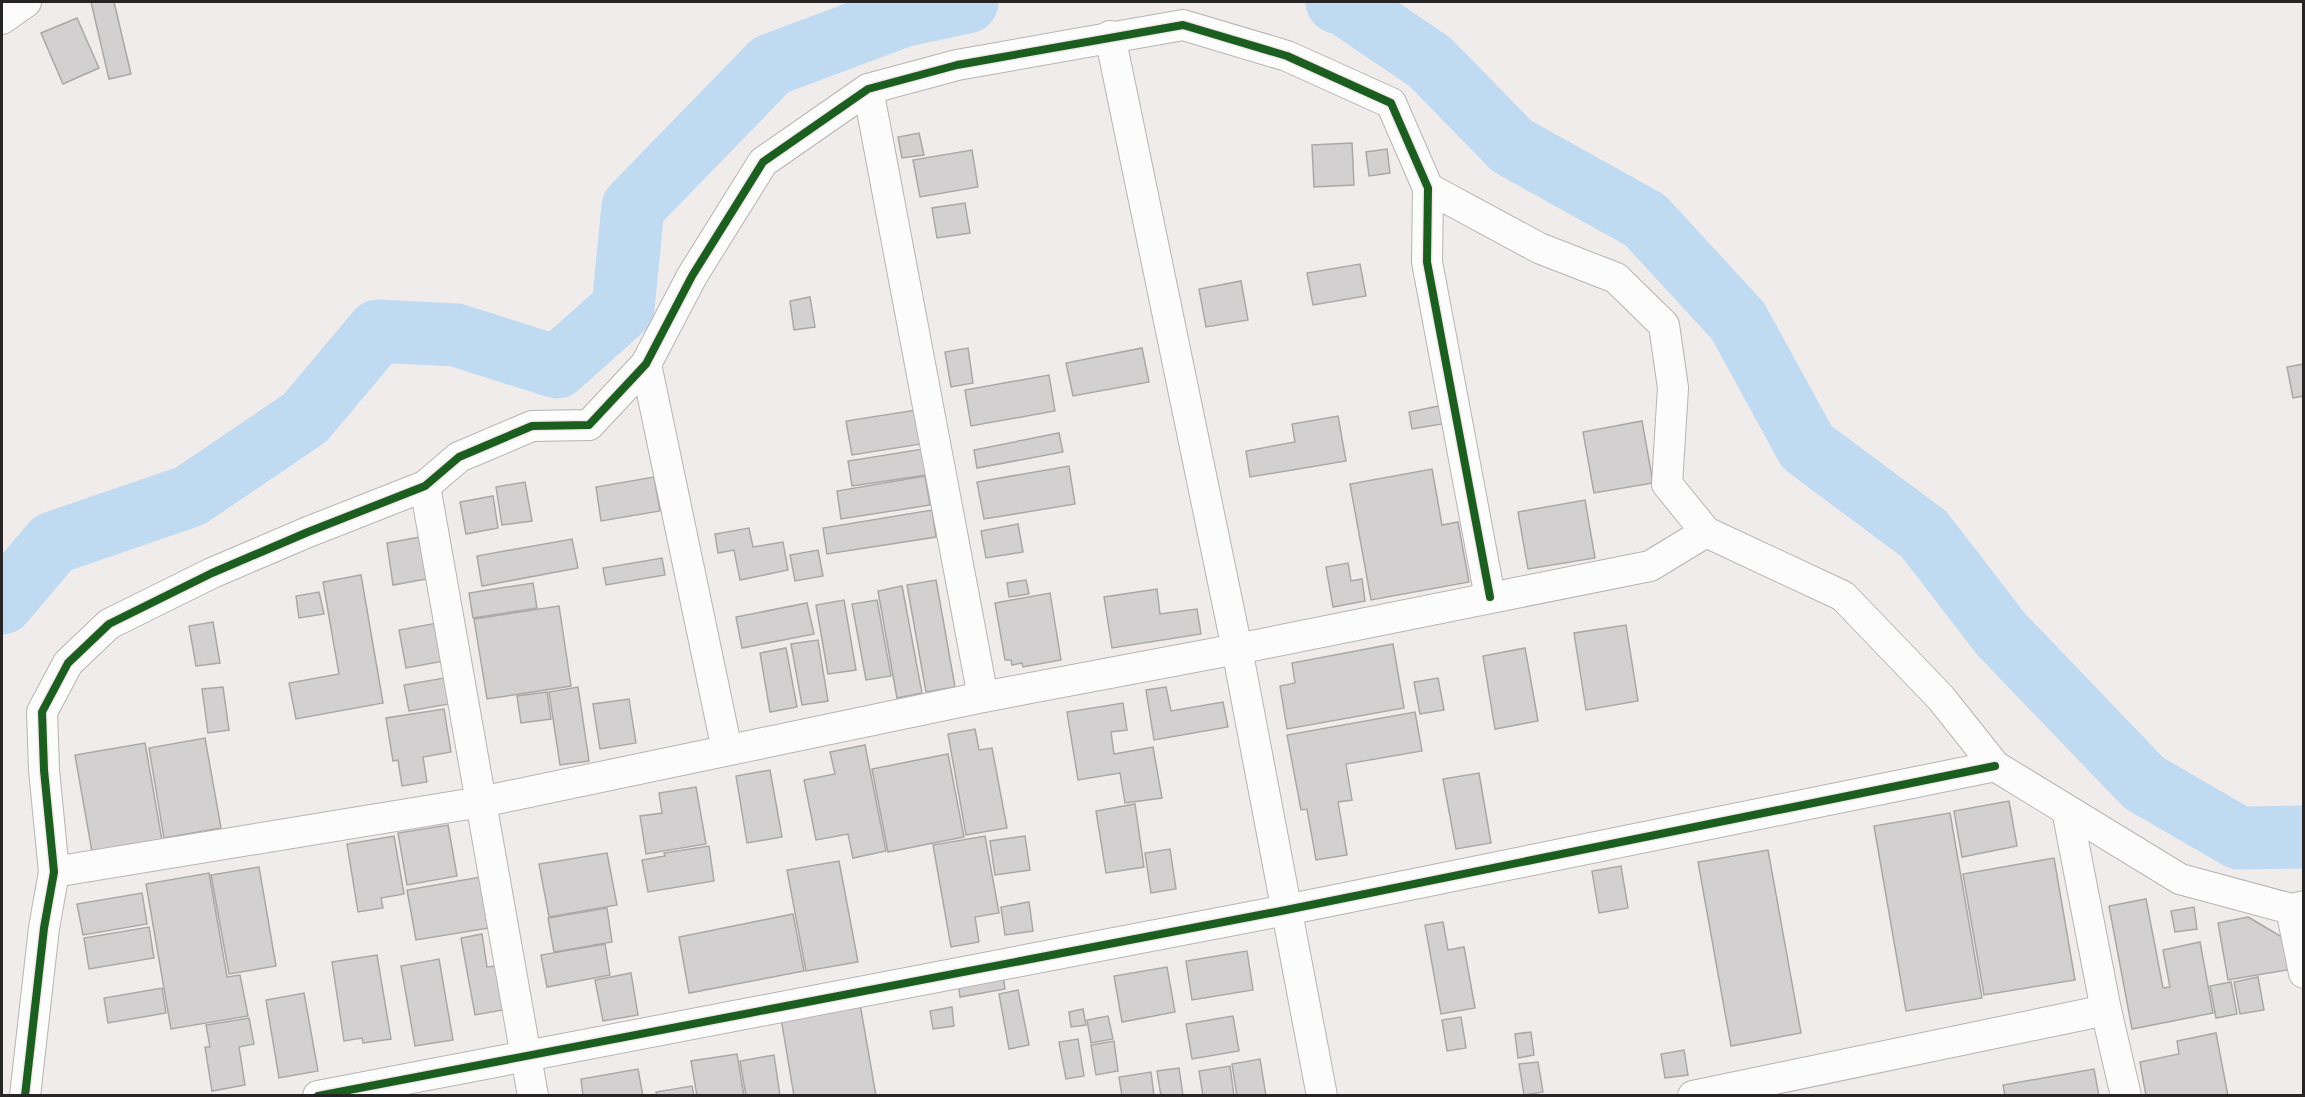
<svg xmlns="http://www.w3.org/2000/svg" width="2305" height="1097" font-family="'Source Sans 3',sans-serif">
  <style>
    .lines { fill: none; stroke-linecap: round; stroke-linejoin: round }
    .river { stroke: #c0daf1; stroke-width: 63 }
    .building { fill: #d2d0d0; stroke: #aaa8a7; stroke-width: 1.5 }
    .street-casing { stroke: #b6b4b4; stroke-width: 32 }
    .street { stroke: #fdfcfc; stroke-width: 30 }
    .cycleway-casing { stroke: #f0ebea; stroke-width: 11 }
    .cycleway { stroke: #1b5e20; stroke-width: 8 }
  </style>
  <rect width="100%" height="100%" fill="#efeceb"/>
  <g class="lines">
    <g class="river">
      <polyline points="1337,2 1346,5 1430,62 1512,146 1645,220 1738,321 1807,447 1924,534 2001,634 2144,783 2239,838 2304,837"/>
      <polyline points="2,603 53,543 190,496 305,418 378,331 456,335 557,367 623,308 633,207 771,65 902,16 967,2"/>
    </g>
  </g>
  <g class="building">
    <polygon points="91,2 114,2 131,74 109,79"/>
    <polygon points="77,18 99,68 63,84 41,33"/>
    <polygon points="919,133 924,155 902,158 898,137"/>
    <polygon points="1352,143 1354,185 1314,187 1312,145"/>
    <polygon points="1387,149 1390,173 1369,176 1366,152"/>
    <polygon points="972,150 978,187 920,197 913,160"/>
    <polygon points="965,203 970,233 937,238 932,208"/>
    <polygon points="1360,264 1366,296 1313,305 1307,273"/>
    <polygon points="1241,281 1248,320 1206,327 1199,289"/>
    <polygon points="810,297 815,327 794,330 790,301"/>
    <polygon points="968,348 973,383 951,387 945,352"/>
    <polygon points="1142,348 1149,382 1073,396 1066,363"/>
    <polygon points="2304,364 2304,396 2293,398 2287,367"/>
    <polygon points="1049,375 1055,411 971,426 965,390"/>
    <polygon points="1439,406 1442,424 1412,429 1409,412"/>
    <polygon points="916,410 921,444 852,455 846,421"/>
    <polygon points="1338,416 1346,461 1250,477 1246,451 1295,442 1292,424"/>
    <polygon points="1642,421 1653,483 1594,493 1583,432"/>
    <polygon points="1059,433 1063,452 977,468 974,450"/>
    <polygon points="923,449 927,475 852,486 848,461"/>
    <polygon points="1069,466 1075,504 984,519 977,482"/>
    <polygon points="1432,469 1442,525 1458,522 1469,582 1371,600 1350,484"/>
    <polygon points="925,476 930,505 841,519 837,491"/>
    <polygon points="654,477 660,511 601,521 596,487"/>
    <polygon points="525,482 532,521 502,525 496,487"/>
    <polygon points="493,496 498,528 466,534 460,502"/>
    <polygon points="1585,500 1595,558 1528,569 1518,512"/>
    <polygon points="932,510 936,537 827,554 823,528"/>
    <polygon points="1018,524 1023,552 986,558 981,531"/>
    <polygon points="749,528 753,547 783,542 788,570 740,580 734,550 718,553 715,534"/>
    <polygon points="426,536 432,578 393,585 387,543"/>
    <polygon points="572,539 578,568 482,586 477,556"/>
    <polygon points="818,550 823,576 795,581 790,555"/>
    <polygon points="662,558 665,575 606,585 603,568"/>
    <polygon points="1348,563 1351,581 1362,579 1365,601 1333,607 1326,567"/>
    <polygon points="361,575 383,703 296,719 289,683 339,674 323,582"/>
    <polygon points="936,580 955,687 926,692 907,585"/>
    <polygon points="1026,580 1029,594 1009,597 1007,583"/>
    <polygon points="533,583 537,608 473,618 469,593"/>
    <polygon points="902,586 922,693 897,698 878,591"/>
    <polygon points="1157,589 1160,614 1197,609 1201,634 1112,648 1104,597"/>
    <polygon points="319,592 324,614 299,618 296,596"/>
    <polygon points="1050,593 1061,660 1023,667 1022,663 1012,665 1011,660 1005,660 995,603"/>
    <polygon points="844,600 856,670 828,674 816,605"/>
    <polygon points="877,600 891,676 866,680 852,604"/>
    <polygon points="807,603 814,634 742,648 736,617"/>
    <polygon points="559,606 571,686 487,699 474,619"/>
    <polygon points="213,622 220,663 196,666 189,626"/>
    <polygon points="437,623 444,661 406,668 399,630"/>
    <polygon points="1626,625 1638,701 1586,710 1574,633"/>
    <polygon points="818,640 828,701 802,705 791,644"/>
    <polygon points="1393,644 1404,708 1287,729 1280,686 1295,683 1292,663"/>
    <polygon points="786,648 797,707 770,712 760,653"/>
    <polygon points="1525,648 1538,721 1495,729 1483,656"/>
    <polygon points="450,677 455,703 409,711 404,685"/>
    <polygon points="1438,678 1444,710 1420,714 1414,682"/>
    <polygon points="223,687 229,730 208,733 202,689"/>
    <polygon points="578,687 589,761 560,765 549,692"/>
    <polygon points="1166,687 1171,711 1223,702 1228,727 1154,740 1146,690"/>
    <polygon points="547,692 551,719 521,723 517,696"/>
    <polygon points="629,699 636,743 600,749 593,704"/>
    <polygon points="1123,703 1127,730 1111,732 1114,754 1153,747 1162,798 1125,803 1120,773 1078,780 1067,712"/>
    <polygon points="444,709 451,752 423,757 427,782 402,786 398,760 393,761 386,718"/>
    <polygon points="1415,712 1422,751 1346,764 1352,800 1338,802 1347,855 1316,860 1307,809 1301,810 1287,735"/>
    <polygon points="975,729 979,750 992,748 1007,828 966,835 948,734"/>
    <polygon points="205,738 221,828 164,838 149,748"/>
    <polygon points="145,743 162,840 92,852 75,755"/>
    <polygon points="865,745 886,851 853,858 848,834 816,840 804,780 835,774 830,752"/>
    <polygon points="948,754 964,837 888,852 872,769"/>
    <polygon points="770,770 782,837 747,843 736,776"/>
    <polygon points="1479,773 1491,843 1456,849 1443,779"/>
    <polygon points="696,787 706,844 646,854 640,816 662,813 659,793"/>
    <polygon points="2009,801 2017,846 1962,857 1954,811"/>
    <polygon points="1135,804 1144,867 1106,873 1096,811"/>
    <polygon points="1950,813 1982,998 1906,1011 1874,826"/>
    <polygon points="448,825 457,876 407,885 398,833"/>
    <polygon points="394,836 404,894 381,898 383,908 358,912 347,844"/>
    <polygon points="985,836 999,913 975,917 979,942 951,947 933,845"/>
    <polygon points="1025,836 1030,870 995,875 990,841"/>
    <polygon points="709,846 714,881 648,892 642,860 665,856 664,853"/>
    <polygon points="1170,849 1176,889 1151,893 1145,853"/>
    <polygon points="1768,850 1801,1033 1731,1046 1698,862"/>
    <polygon points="607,853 617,905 549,917 539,864"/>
    <polygon points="2054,858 2075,980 1984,995 1963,874"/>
    <polygon points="839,861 858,962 806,971 787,870"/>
    <polygon points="1621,866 1628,908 1599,913 1592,871"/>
    <polygon points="259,867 276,966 229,974 211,875"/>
    <polygon points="209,873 227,977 240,975 248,1016 171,1029 146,884"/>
    <polygon points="480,877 489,928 416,940 407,890"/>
    <polygon points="142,893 147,924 83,935 77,904"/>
    <polygon points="2146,899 2163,988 2170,987 2163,950 2200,942 2213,1013 2132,1029 2109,906"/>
    <polygon points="1029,902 1033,931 1005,935 1001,907"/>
    <polygon points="2194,907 2197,929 2175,932 2171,911"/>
    <polygon points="607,908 612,942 554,952 548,918"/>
    <polygon points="793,914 804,971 689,993 679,937"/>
    <polygon points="2248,917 2287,940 2292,969 2228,980 2218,923"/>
    <polygon points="1443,922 1448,950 1464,947 1475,1008 1441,1014 1425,925"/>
    <polygon points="149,927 154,958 89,969 84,938"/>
    <polygon points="482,934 487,967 496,966 503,1010 475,1015 461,938"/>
    <polygon points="605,944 610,975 547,987 541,955"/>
    <polygon points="1247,951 1253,990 1192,1000 1186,961"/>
    <polygon points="377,955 391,1039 363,1043 362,1038 344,1041 332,962"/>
    <polygon points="439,959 453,1040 415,1046 401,966"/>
    <polygon points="1167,967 1175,1012 1122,1022 1114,976"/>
    <polygon points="631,973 638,1015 603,1021 595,980"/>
    <polygon points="1003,975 1005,989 960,997 958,982"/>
    <polygon points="2258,977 2264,1010 2240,1014 2234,982"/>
    <polygon points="2231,982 2237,1014 2216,1018 2210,986"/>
    <polygon points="162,988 166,1013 108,1023 104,998"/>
    <polygon points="1018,990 1029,1045 1009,1049 999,994"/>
    <polygon points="304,993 318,1071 279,1078 266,1000"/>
    <polygon points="860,1004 876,1096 794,1096 781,1018"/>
    <polygon points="952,1007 954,1026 933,1029 930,1011"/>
    <polygon points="1083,1009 1086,1025 1071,1027 1069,1012"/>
    <polygon points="1108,1016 1113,1039 1091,1043 1087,1020"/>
    <polygon points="1233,1016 1239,1051 1192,1059 1186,1024"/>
    <polygon points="1461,1017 1466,1048 1447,1051 1442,1020"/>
    <polygon points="249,1018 254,1044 239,1047 245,1085 212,1091 205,1047 210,1047 206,1025"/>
    <polygon points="1531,1032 1534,1055 1518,1058 1515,1034"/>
    <polygon points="2216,1033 2228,1096 2146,1096 2140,1062 2179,1054 2177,1041"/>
    <polygon points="1078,1039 1084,1076 1066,1079 1059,1042"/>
    <polygon points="1114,1041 1118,1071 1096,1075 1091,1045"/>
    <polygon points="1684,1050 1688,1075 1665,1078 1661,1054"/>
    <polygon points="737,1054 744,1096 697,1096 691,1061"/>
    <polygon points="774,1055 780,1096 746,1096 740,1061"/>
    <polygon points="1260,1059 1266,1096 1237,1096 1232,1064"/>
    <polygon points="1538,1062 1543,1092 1524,1095 1519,1064"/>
    <polygon points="1230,1066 1234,1096 1203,1096 1199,1071"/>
    <polygon points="1179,1068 1183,1096 1161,1096 1157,1071"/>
    <polygon points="638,1069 643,1096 583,1096 581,1079"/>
    <polygon points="2094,1069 2099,1096 2005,1096 2003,1085"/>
    <polygon points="1151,1072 1154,1096 1122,1096 1119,1077"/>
    <polygon points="692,1086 694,1096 657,1096 656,1092"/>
  </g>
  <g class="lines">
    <g class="street-casing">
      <g id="street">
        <polyline points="2,19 26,2"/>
        <polyline points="1110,36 1237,649 1322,1096"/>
        <polyline points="868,89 983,697"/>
        <polyline points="1428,188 1539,248 1616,278 1664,325 1673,388 1667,484 1706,532 1843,596 1941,698 1995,766 2180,879 2291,909 2304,906"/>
        <polyline points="646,364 727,750"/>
        <polyline points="425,486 533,1096"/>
        <polyline points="2067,810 2106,1010 2126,1096"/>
        <polyline points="54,872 481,802 983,697 1237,649 1650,566 1706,532"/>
        <polyline points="2291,909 2304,973"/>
        <polyline points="25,1096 44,928 54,872 44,770 42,712 68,663 109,624 212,573 308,532 425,486 459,457 532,426 589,425 646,364 692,276 763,162 868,89 957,65 1183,25 1287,56 1391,103 1428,188 1427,262 1490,597"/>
        <polyline points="318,1096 1286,910 1995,766"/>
        <polyline points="1693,1096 2106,1010"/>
      </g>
    </g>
    <use href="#street" class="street"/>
    <g class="cycleway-casing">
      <g id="cycleway">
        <polyline points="25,1096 44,928 54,872 44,770 42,712 68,663 109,624 212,573 308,532 425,486 459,457 532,426 589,425 646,364 692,276 763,162 868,89 957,65 1183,25 1287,56 1391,103 1428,188 1427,262 1490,597"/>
        <polyline points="318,1096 1286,910 1995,766"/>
      </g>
    </g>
    <use href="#cycleway" class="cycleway"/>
  </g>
  <rect width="2305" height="1097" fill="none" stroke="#262424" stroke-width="6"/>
</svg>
